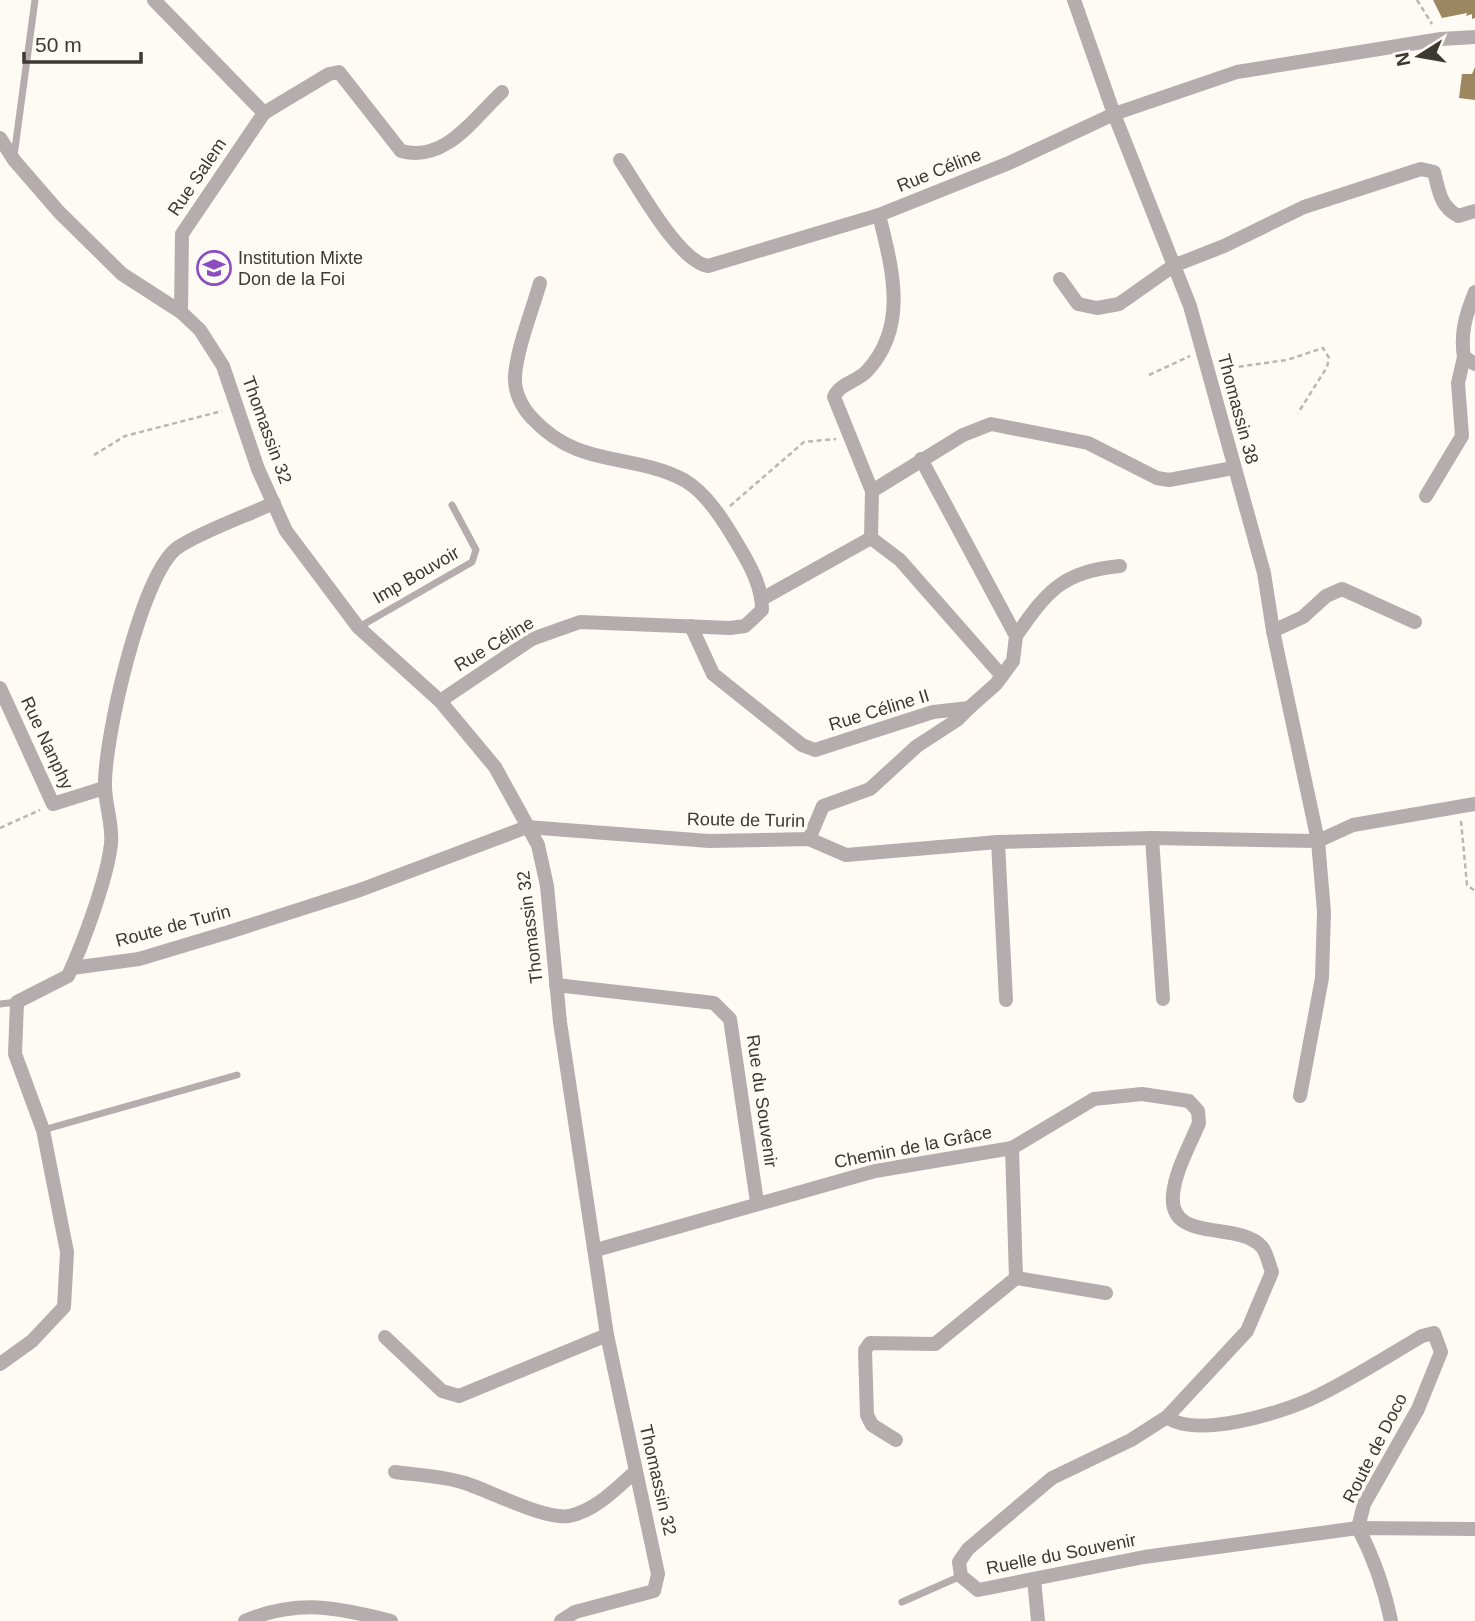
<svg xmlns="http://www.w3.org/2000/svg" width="1475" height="1621" font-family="Helvetica,sans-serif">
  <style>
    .building { fill: #9d8761 }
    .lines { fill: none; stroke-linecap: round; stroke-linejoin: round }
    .path { stroke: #bab7b1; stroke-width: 2.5; stroke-dasharray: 5 3.5; stroke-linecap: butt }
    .lane { stroke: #b5adad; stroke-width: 7 }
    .street { stroke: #b5adad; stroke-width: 14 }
    .labels { text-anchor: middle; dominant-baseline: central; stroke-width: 7; stroke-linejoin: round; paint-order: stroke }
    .street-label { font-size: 18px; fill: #3c3933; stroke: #fefbf5 }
    .poi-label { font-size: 18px; fill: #3c3933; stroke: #fefbf5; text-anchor: start }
  </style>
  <rect width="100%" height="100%" fill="#fefbf5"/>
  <g class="building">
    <polygon points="1433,0 1475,0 1475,18 1472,19 1472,14 1466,16 1467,13 1442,18"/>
    <polygon points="1475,67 1475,100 1459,98 1462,74 1472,74"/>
  </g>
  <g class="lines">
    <g class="path">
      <polyline points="1417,0 1432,24"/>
      <polyline points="1222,369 1287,360 1323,348 1329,358 1327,367 1298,413"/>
      <polyline points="1149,375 1190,356"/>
      <polyline points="94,455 125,436 222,411"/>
      <polyline points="730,506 804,442 836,439"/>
      <polyline points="1461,821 1467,885 1475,891"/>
      <polyline points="0,828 40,810"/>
    </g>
    <g class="lane">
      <polyline points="14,156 35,0"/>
      <polyline points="359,627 472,562 476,550 452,505"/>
      <polyline points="0,1004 17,1002"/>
      <polyline points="43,1130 237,1075"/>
      <polyline points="902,1602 961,1576"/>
    </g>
    <g class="street">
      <polyline points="154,0 264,113"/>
      <polyline points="1074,0 1114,114 1190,306 1264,573 1273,631 1318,841 1324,912 1322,978 1300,1096"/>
      <polyline points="0,138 14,160 59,212 122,274 181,312 200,330 223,366 258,469 286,531 358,627 440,701 495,767 538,845 547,886 560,1022 607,1335 658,1574 654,1591 575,1612 561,1621"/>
      <path d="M620,160C638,186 678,261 708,266L879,215L1009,163L1114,114L1237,72L1441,39L1475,37"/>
      <path d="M1060,279L1078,304L1097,308L1119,304L1173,266L1224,246L1304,207L1421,169L1434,172C1439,191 1440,206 1458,216L1475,211"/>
      <path d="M1475,292C1466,314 1460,333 1464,357L1475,364"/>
      <path d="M181,312L182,234L264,113L329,74L339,72L401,151C445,163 473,119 502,92"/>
      <polyline points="872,491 963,435 991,424 1088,443 1157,478 1169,480 1233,468"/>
      <polyline points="1426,496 1462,436 1458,383 1464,357"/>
      <polyline points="871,538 900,560 1002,676"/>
      <path d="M762,599L871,538L872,491L834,397C840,383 857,382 867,371C909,326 892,268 879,215"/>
      <polyline points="691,626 713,674 802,745 815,750 933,712 969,708 996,684 1013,661 1016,636 921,459"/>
      <polyline points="1273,631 1303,617 1326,596 1342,589 1415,622"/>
      <path d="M1016,636C1047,591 1063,571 1120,566"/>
      <polyline points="0,688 53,804 104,788"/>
      <path d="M440,701L532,639L580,622L730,628L745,626L762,610C762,586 750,565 738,545C725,523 707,493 684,480C630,452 580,469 533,419C522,408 514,392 515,376C517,348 532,311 540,283"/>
      <polyline points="1152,838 1163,999"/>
      <polyline points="809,839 823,806 870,789 917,746 957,720 969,708"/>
      <polyline points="998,842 1006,1000"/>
      <polyline points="72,968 139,959 229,932 360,890 527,827 709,841 809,839 846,855 998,842 1152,838 1318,841 1353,825 1475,804"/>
      <polyline points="556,985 714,1003 730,1019 757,1202"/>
      <polyline points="1012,1148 1016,1278"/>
      <path d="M596,1250L875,1171L1012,1148L1094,1099L1142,1094L1189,1101L1198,1111L1199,1123C1190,1145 1175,1171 1173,1195C1169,1244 1238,1220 1262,1247C1267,1253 1269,1265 1272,1272L1247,1331L1167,1417C1196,1439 1281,1413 1313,1398C1351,1380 1386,1357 1422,1336L1434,1333L1441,1352L1418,1409L1364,1504L1358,1528C1374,1558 1384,1587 1391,1621"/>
      <polyline points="385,1337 442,1391 459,1396 607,1335"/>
      <path d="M0,1364L32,1341L64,1307L67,1252L43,1130L15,1054L17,1002L68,976C83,944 107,879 111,844C113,824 105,805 105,786C104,740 141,575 177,548C198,533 248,515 274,503"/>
      <polyline points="1167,1417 1131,1440 1052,1478 968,1549 959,1562 961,1576 978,1590 1144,1557 1358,1528 1475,1529"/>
      <polyline points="896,1440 872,1425 867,1415 865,1350 870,1343 935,1344 1016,1278 1106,1293"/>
      <path d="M395,1472C418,1475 444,1476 465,1483C490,1491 545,1520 569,1516C595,1511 617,1488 636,1471"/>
      <polyline points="1034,1579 1038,1621"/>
      <path d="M245,1621C297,1599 337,1607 391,1621"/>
    </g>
  </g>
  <defs>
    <g id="school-ring" transform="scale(1.75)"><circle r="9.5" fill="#fefbf5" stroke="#8c4cc1" stroke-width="1.5"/><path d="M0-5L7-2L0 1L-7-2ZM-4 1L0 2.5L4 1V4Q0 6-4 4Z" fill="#8c4cc1"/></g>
  </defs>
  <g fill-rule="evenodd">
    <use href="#school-ring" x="214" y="268"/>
  </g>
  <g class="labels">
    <g class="street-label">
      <text transform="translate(939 170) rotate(-22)">Rue Céline</text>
      <text transform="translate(197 177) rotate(-56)">Rue Salem</text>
      <text transform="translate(1238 409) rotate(75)">Thomassin 38</text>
      <text transform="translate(267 430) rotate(70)">Thomassin 32</text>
      <text transform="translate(416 575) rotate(-30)">Imp Bouvoir</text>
      <text transform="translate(494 644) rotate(-31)">Rue Céline</text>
      <text transform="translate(879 710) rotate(-17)">Rue Céline II</text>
      <text transform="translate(47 743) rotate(65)">Rue Nanphy</text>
      <text transform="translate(746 820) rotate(1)">Route de Turin</text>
      <text transform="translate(173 926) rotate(-15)">Route de Turin</text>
      <text transform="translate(530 927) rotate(-97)">Thomassin 32</text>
      <text transform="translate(762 1101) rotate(82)">Rue du Souvenir</text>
      <text transform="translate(913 1147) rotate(-11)">Chemin de la Grâce</text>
      <text transform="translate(1375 1448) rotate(-63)">Route de Doco</text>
      <text transform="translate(658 1480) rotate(77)">Thomassin 32</text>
      <text transform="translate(1061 1554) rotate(-11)">Ruelle du Souvenir</text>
    </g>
    <g class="poi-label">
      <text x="238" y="258">Institution Mixte<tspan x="238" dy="21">Don de la Foi</tspan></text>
    </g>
  </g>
  <g transform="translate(1419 56) rotate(259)" stroke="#fefbf5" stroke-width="5" paint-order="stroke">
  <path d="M0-5L12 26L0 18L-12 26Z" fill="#3c3933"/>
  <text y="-10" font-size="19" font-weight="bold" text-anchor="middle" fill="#3c3933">N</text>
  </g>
  <path d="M24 52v10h117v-10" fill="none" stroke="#3c3933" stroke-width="3.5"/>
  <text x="35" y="52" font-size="21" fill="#3c3933" stroke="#fefbf5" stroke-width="5" paint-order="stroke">50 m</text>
</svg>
